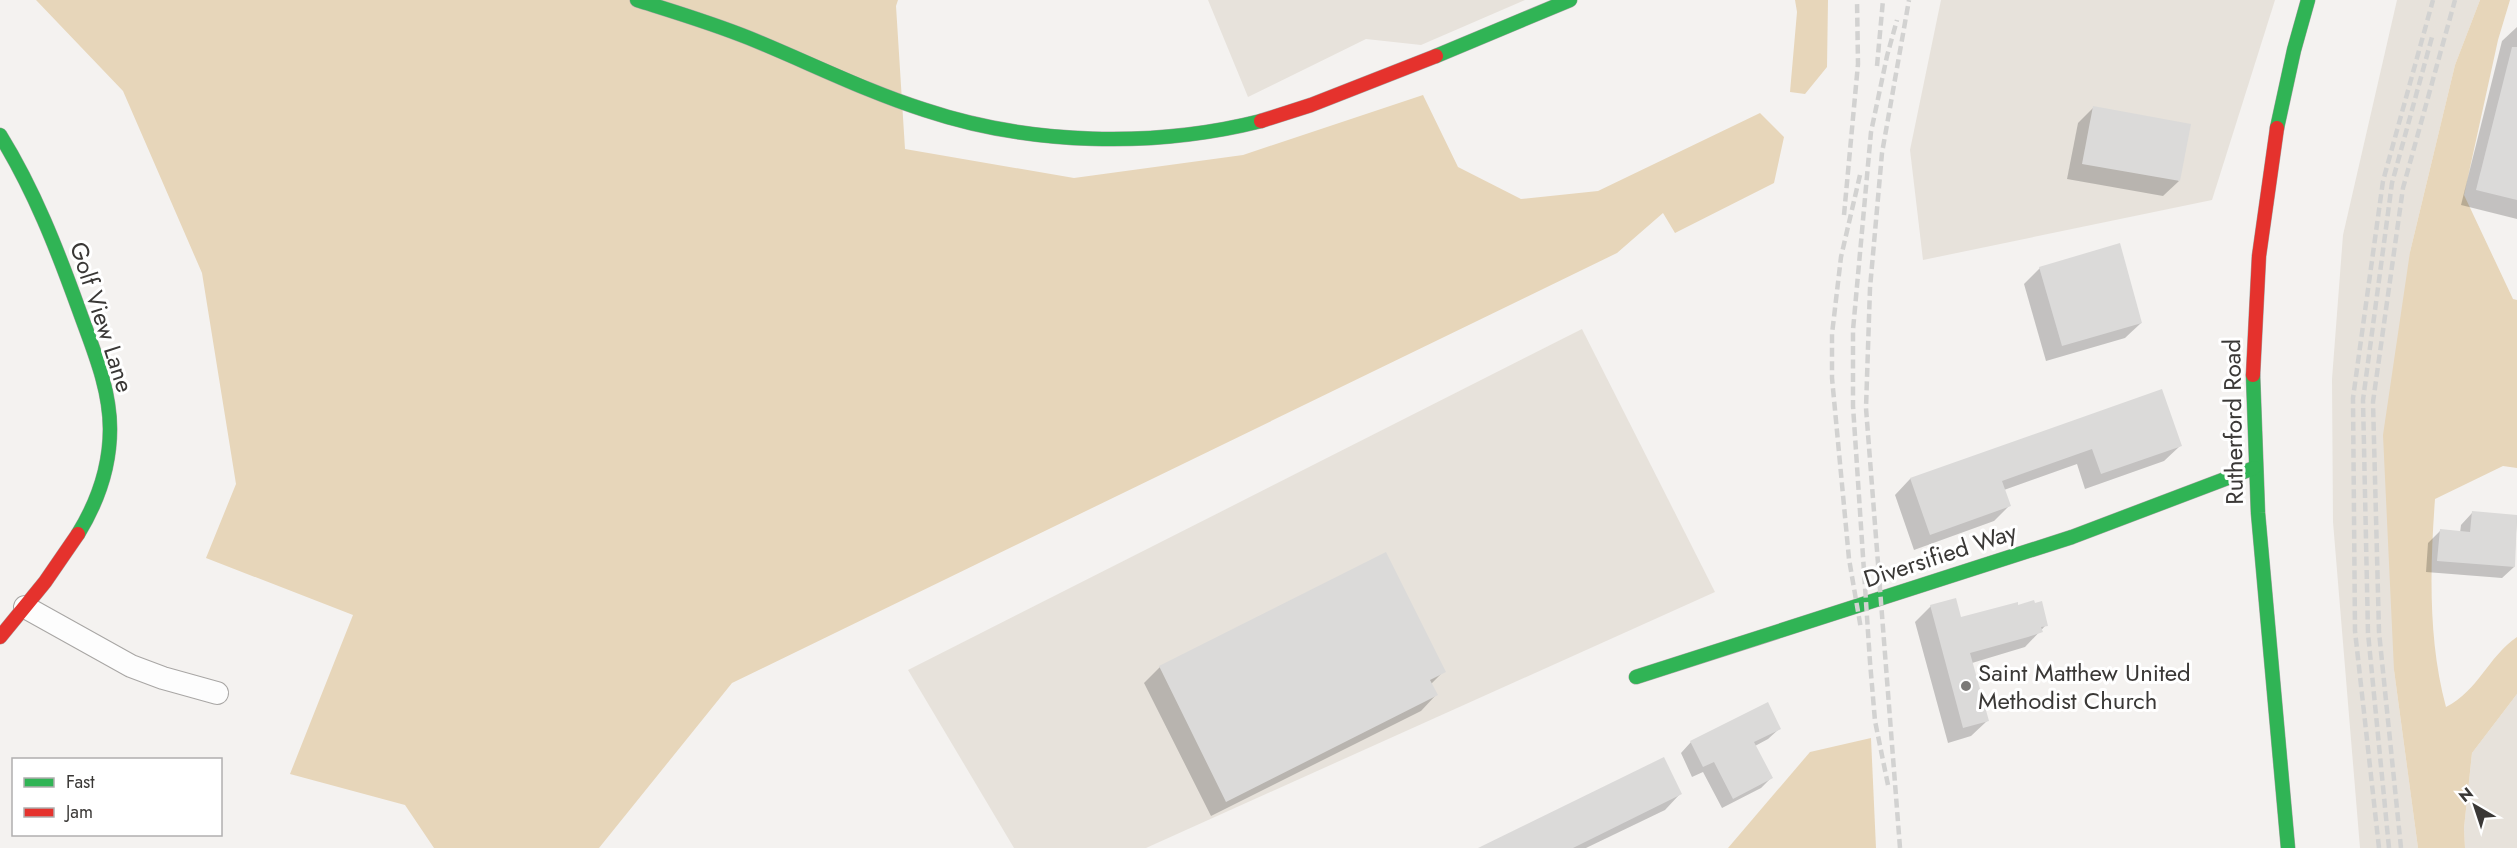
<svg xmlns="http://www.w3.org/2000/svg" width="2517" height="848" font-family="Jost,sans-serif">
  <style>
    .built { fill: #e7e2db }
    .forest { fill: #e7d6ba }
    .shadow { fill: #0003 }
    .building { fill: #dbdad9 }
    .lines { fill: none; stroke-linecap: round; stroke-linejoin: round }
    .street-casing { stroke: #a8a6a4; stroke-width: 24 }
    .fast-casing { stroke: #a8a6a4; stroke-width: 15 }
    .jam-casing { stroke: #a8a6a4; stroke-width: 15 }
    .street { stroke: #fdfdfd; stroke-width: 22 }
    .fast { stroke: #30b455; stroke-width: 14 }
    .jam { stroke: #e5322d; stroke-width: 14 }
    .rail { stroke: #d2d2d1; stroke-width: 4.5; stroke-dasharray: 9 4.5; stroke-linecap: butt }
    .poi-dot { fill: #7b7977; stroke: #fff; stroke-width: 2 }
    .labels { text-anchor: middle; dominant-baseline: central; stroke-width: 6; stroke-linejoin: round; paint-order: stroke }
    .street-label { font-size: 24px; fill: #3a3836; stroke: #fff }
    .poi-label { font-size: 24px; fill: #3a3836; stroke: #fff; text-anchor: start }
  </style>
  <rect width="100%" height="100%" fill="#f4f2f0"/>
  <g class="built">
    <polygon points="1208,0 1525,0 1421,45 1366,39 1248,97"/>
    <polygon points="1941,0 2275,0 2212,200 1923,260 1910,150"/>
    <polygon points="2397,0 2480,0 2455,65 2410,252 2394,670 2418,848 2360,848 2333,522 2332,379 2343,235"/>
    <polygon points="1582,329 1715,592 1146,848 1014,848 908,670"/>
    <polygon points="2517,694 2517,848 2465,848 2464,828 2472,753"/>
  </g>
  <g class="forest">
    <polygon points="36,0 898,0 896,6 905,149 1074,178 1243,155 1423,95 1458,167 1521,199 1598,191 1760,113 1784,137 1774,183 1675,233 1663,213 1617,253 732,683 599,848 434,848 405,805 290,774 353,615 206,558 236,484 202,273 123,91"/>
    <polygon points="1795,0 1828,0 1827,67 1805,94 1790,92 1797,12"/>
    <path d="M2480,0H2510L2498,40L2464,195L2513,299L2517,300V468L2503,466L2435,499C2430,568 2428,640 2446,707C2479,690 2487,658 2517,637V694L2472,753L2464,828L2465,848H2418L2394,670L2383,435L2410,252L2455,65Z"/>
    <polygon points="1871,738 1876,848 1728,848 1810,752"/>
  </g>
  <g class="shadow">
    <polygon points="2517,27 2517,219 2461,205 2502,41"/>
    <polygon points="2094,107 2179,181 2163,196 2067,179 2078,123"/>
    <polygon points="2040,268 2141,323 2125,338 2046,361 2024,284"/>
    <polygon points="2161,391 2180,446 2164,461 2085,489 2077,464 2004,490 2009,506 1994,521 1914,550 1895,495 1910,479"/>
    <polygon points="2472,513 2517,516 2514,567 2502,578 2426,572 2428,543 2440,531 2460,533 2461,525"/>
    <polygon points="1931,606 1960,619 2017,606 2046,625 2025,647 1972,663 1987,721 1971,736 1948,743 1915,622"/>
    <polygon points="1160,667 1444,671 1431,684 1436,695 1421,711 1211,816 1144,683"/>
    <polygon points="1779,729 1768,739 1755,746 1771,778 1761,788 1722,808 1703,772 1692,777 1681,753 1691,742"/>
    <polygon points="1680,794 1665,810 1586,848 1481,848"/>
  </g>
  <g class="building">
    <polygon points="2512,47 2517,47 2517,200 2476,190"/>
    <polygon points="2093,106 2191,124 2180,181 2082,164"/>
    <polygon points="2120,243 2142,323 2062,346 2039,267"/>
    <polygon points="2162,389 2182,446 2101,474 2092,449 2002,481 2011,506 1930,535 1910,478"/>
    <polygon points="2472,511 2517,515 2515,567 2437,561 2440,529 2470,532"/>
    <polygon points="1386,552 1446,672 1430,680 1438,695 1226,802 1159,666"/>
    <polygon points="1956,598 1961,617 2018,602 2018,605 2034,600 2035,603 2042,601 2048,626 2041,627 2043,632 2028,637 1970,653 1989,721 1963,728 1930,605"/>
    <polygon points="1768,702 1781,729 1754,742 1773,778 1733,799 1714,762 1703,767 1690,741"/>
    <polygon points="1664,757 1682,794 1573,848 1478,848"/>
  </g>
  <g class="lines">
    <g class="street-casing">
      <polyline id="street" points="25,607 131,666 163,678 217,693"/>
    </g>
    <g class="fast-casing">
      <g id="fast">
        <path d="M637,0C675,12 712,23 749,38C808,62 865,91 925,110C1030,145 1154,148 1261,121"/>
        <polyline points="1436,56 1570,0"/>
        <polyline points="2277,128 2294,50 2308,0"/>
        <path d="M0,135C34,190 57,249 79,310C93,349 110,388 110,429C110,466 97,503 78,534"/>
        <polyline points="2253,375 2258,513 2288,848"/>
        <polyline points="1636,677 2072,537 2254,468"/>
      </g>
    </g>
    <g class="jam-casing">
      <g id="jam">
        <polyline points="1261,121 1311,105 1436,56"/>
        <polyline points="2253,375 2259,256 2277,128"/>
        <polyline points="0,637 45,582 78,534"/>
      </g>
    </g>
    <use href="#street" class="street"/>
    <use href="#fast" class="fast"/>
    <use href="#jam" class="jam"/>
    <g class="rail">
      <polyline points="1877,66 1883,0"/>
      <polyline points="1860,175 1841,257 1832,334 1832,378 1849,559 1861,629"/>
      <polyline points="1844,215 1858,64 1857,0"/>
      <polyline points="1888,785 1875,721 1870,662 1853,406 1853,330 1871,132 1887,56 1897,20"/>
      <polyline points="1900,848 1866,408 1870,288 1882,153 1909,0"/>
      <polyline points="2379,848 2355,631 2353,398 2383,181 2433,0"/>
      <polyline points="2389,848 2368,633 2363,400 2392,183 2432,37"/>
      <polyline points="2401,848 2379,632 2373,402 2403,188 2455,0"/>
    </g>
  </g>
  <circle class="poi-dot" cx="1966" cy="686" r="6"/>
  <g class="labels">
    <g class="street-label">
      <text transform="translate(102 317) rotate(72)">Golf View Lane</text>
      <text transform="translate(2233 422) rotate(-91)">Rutherford Road</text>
      <text transform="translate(1940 555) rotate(-18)">Diversified Way</text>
    </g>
    <g class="poi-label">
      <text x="1978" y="672">Saint Matthew United<tspan x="1978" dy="28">Methodist Church</tspan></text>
    </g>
  </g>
  <rect x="12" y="758" width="210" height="78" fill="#ffffff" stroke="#b0afaf" stroke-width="1.5"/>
  <rect x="24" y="778" width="30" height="9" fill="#30b455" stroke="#b0afaf" stroke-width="1.5"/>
  <text x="66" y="788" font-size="18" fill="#3a3836">Fast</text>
  <rect x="24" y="808" width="30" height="9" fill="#e5322d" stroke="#b0afaf" stroke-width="1.5"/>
  <text x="66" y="818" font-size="18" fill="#3a3836">Jam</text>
  <g transform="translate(2475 806) rotate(321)" stroke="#ffffff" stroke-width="4.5" paint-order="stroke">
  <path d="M0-4.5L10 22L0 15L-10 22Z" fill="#3a3836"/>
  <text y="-9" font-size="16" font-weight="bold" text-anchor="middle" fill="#3a3836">N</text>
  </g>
</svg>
